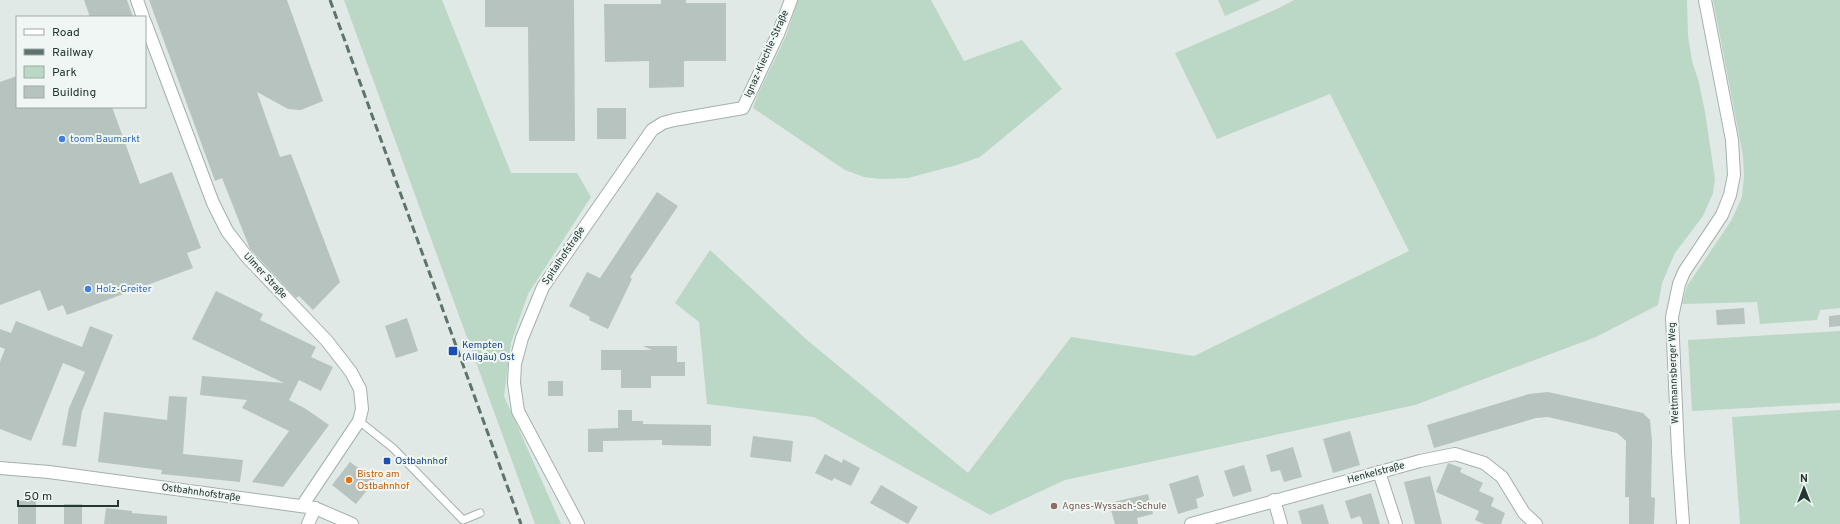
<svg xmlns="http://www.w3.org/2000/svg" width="1840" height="524" font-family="Overpass,sans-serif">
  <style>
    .green { fill: #bbd7c5 }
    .building { fill: #b6c3be }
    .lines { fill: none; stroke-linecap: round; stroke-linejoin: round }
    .lane-casing { stroke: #a4b0ac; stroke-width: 9 }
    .street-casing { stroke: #a4b0ac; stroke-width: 14 }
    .lane { stroke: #fff; stroke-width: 7 }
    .street { stroke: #fff; stroke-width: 12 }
    .rail { stroke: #5d736e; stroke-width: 3; stroke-dasharray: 8 4; stroke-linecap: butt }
    .shop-dot { fill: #3f7fe0; stroke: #f0f6f3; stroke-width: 1.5 }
    .transit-dot { fill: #1a4fb4; stroke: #f0f6f3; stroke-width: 1.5 }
    .food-dot { fill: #e8710a; stroke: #f0f6f3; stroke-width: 1.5 }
    .education-dot { fill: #8d6e63; stroke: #f0f6f3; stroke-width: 1.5 }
    .labels { text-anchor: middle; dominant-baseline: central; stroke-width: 4; stroke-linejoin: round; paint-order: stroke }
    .street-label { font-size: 10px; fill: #233733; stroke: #f0f6f3 }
    .shop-label { font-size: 10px; fill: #366cbe; stroke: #f0f6f3; text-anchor: start }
    .transit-label { font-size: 10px; fill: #164399; stroke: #f0f6f3; text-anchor: start }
    .food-label { font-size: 10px; fill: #c56008; stroke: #f0f6f3; text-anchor: start }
    .education-label { font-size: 10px; fill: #785e54; stroke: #f0f6f3; text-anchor: start }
  </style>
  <rect width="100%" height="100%" fill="#e0e9e5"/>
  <g class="green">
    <polygon points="344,0 442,0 511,173 577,173 591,197 528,294 511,343 504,396 561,524 535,524"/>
    <polygon points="798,0 931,0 964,61 1022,40 1062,89 980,157 957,165 908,178 880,179 864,177 845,170 753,108 758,94 786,36"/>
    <polygon points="1218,0 1261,0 1225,16"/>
    <polygon points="1294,0 1687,0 1688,36 1692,61 1699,83 1705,112 1715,179 1713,193 1703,216 1675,253 1662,283 1658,305 1596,337 1415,405 1065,480 990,515 814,417 707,404 699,322 675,303 710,250 807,340 968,473 1071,337 1194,356 1409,251 1330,94 1217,139 1175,53 1277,9"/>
    <polygon points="1713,0 1840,0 1840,308 1820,310 1817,320 1760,324 1757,302 1682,304 1687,286 1731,221 1742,197 1744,176 1743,156"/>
    <polygon points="1840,331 1840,403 1692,411 1688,340"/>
    <polygon points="1840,410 1840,524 1740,524 1732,417"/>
  </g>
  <g class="building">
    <polygon points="84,0 127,0 133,17 90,17"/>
    <polygon points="149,0 287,0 323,101 301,110 288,109 257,92 280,157 291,154 340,282 313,310 299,296 296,298 250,249 222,178 215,181"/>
    <polygon points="485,0 574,0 575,141 529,141 528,27 485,27"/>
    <polygon points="661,0 686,0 686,3 726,3 726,61 684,61 684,87 649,88 649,61 605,62 604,4 661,4"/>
    <polygon points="17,76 17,107 112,107 140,184 172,172 201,248 187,253 193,268 67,315 63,305 48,311 40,290 0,305 0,82"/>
    <rect x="597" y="108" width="29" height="31"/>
    <polygon points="657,192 678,206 630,277 632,279 608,329 589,320 590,317 569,306 587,272 600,278"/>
    <polygon points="216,291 263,314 260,320 316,347 311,357 333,367 321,391 299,380 289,400 306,409 329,425 283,487 252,482 289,431 242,408 247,400 200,395 202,376 284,383 192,339"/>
    <polygon points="1744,308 1745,324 1717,325 1716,310"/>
    <polygon points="1840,315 1840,326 1829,327 1829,316"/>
    <polygon points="407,318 418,351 396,358 385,326"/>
    <polygon points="16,321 82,347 90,326 113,335 82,411 76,447 62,445 69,408 85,372 63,363 31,441 0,429 0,362 5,349 0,347 0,329 11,333"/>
    <polygon points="643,346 677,346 677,362 685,362 685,376 651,376 651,388 621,388 621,370 601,370 601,350 652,350"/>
    <rect x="548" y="381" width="15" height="15"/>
    <polygon points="1548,392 1643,413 1650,420 1652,441 1651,497 1655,498 1654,524 1629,524 1629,497 1625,497 1626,441 1617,433 1548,417 1536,418 1434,448 1427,425 1529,394"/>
    <polygon points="169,396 187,397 183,454 243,460 240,482 161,474 162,470 98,462 104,412 167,420"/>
    <polygon points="618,410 632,410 632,421 643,421 643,424 711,425 711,446 662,445 662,440 603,441 603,452 588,452 588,429 618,428"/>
    <polygon points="1350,431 1360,465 1333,473 1323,439"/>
    <polygon points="753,436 793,441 791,462 750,457"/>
    <polygon points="1293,447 1302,477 1284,482 1280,470 1271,472 1266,455"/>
    <polygon points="825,454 842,463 843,459 860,468 851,486 834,478 832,481 815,473"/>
    <polygon points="350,462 375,480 356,504 332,485"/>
    <polygon points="1448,463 1462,468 1460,472 1483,483 1479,491 1494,498 1491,506 1505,513 1501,524 1484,524 1475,520 1479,511 1436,492"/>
    <polygon points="1244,465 1252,491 1233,497 1224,471"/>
    <polygon points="1198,475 1204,496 1196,499 1198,508 1178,514 1169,484"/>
    <polygon points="1430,476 1442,524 1415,524 1404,482"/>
    <polygon points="881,485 918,507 908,524 870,503"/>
    <polygon points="1371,493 1380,524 1363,524 1360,516 1351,519 1345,501"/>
    <polygon points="1148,494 1153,514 1137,518 1138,524 1115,524 1109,503"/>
    <polygon points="36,500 36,524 18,524 18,501"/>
    <rect x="64" y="504" width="18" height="20"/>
    <polygon points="1323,504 1329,524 1302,524 1298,511"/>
    <polygon points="106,508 132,511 132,513 167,516 167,524 104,524"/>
  </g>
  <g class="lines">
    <g class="lane-casing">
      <polyline id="lane" points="359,421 393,448 463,520 480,513"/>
    </g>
    <g class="street-casing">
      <g id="street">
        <polyline points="137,0 143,17"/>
        <polyline points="145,22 213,203 227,231 247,257 327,341 351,372 360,389 362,409 359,421 302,506"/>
        <polyline points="0,468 49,472 315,508 352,524"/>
        <polyline points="1379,472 1396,524"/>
        <polyline points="1274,500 1281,524"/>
        <polyline points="308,524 315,508"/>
        <polyline points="578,524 518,411 514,383 515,364 522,338 543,287 652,130 663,123 674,120 743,108 778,34 791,0"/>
        <polyline points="1191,524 1420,461 1455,454 1484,463 1502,477 1524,513 1536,524"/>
        <polyline points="1683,524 1678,452 1672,317 1679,284 1684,272 1722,215 1730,195 1734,175 1732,140 1705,0"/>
      </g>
    </g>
    <use href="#lane" class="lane"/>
    <use href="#street" class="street"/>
    <polyline class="rail" points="330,0 521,524"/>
  </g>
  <g class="shop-dot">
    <circle cx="62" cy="139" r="4"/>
    <circle cx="88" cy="289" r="4"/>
  </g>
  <g class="transit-dot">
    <rect x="448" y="346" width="10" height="10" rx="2"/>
    <rect x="383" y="457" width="8" height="8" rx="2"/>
  </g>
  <circle class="food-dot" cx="349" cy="480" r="4"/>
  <circle class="education-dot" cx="1054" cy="506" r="4"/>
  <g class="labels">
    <g class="street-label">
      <text transform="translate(767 54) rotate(-66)">Ignaz-Kiechle-Straße</text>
      <text transform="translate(564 256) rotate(-56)">Spitalhofstraße</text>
      <text transform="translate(265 276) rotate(47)">Ulmer Straße</text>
      <text transform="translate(1674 373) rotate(-92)">Wettmannsberger Weg</text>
      <text transform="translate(1376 473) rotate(-15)">Henkelstraße</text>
      <text transform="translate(201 493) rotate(8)">Ostbahnhofstraße</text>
    </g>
    <g class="shop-label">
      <text x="70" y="139">toom Baumarkt</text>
      <text x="96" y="289">Holz-Greiter</text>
    </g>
    <g class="transit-label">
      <text x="462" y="345">Kempten<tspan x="462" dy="12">(Allgäu) Ost</tspan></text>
      <text x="395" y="461">Ostbahnhof</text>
    </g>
    <g class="food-label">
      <text x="357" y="474">Bistro am<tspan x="357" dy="12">Ostbahnhof</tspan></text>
    </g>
    <g class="education-label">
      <text x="1062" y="506">Agnes-Wyssach-Schule</text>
    </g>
  </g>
  <rect x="16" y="16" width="130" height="92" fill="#f0f6f3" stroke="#9eaaa6"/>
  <rect x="24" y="29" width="20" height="6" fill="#ffffff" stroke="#9eaaa6"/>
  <text x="52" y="36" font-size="12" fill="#233733">Road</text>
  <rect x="24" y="49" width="20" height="6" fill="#5d736e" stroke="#9eaaa6"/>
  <text x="52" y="56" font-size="12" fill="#233733">Railway</text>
  <rect x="24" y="66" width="20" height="12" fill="#bbd7c5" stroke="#9eaaa6"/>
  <text x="52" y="76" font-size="12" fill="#233733">Park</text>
  <rect x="24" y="86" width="20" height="12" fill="#b6c3be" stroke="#9eaaa6"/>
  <text x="52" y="96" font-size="12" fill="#233733">Building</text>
  <g transform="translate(1804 488)" stroke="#f0f6f3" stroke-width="3" paint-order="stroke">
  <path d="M0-3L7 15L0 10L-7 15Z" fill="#233733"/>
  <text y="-6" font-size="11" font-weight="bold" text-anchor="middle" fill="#233733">N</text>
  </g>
  <path d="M18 500v6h100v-6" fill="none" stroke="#233733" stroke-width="2"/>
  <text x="24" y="500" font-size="12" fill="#233733" stroke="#f0f6f3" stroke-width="3" paint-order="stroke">50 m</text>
</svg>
